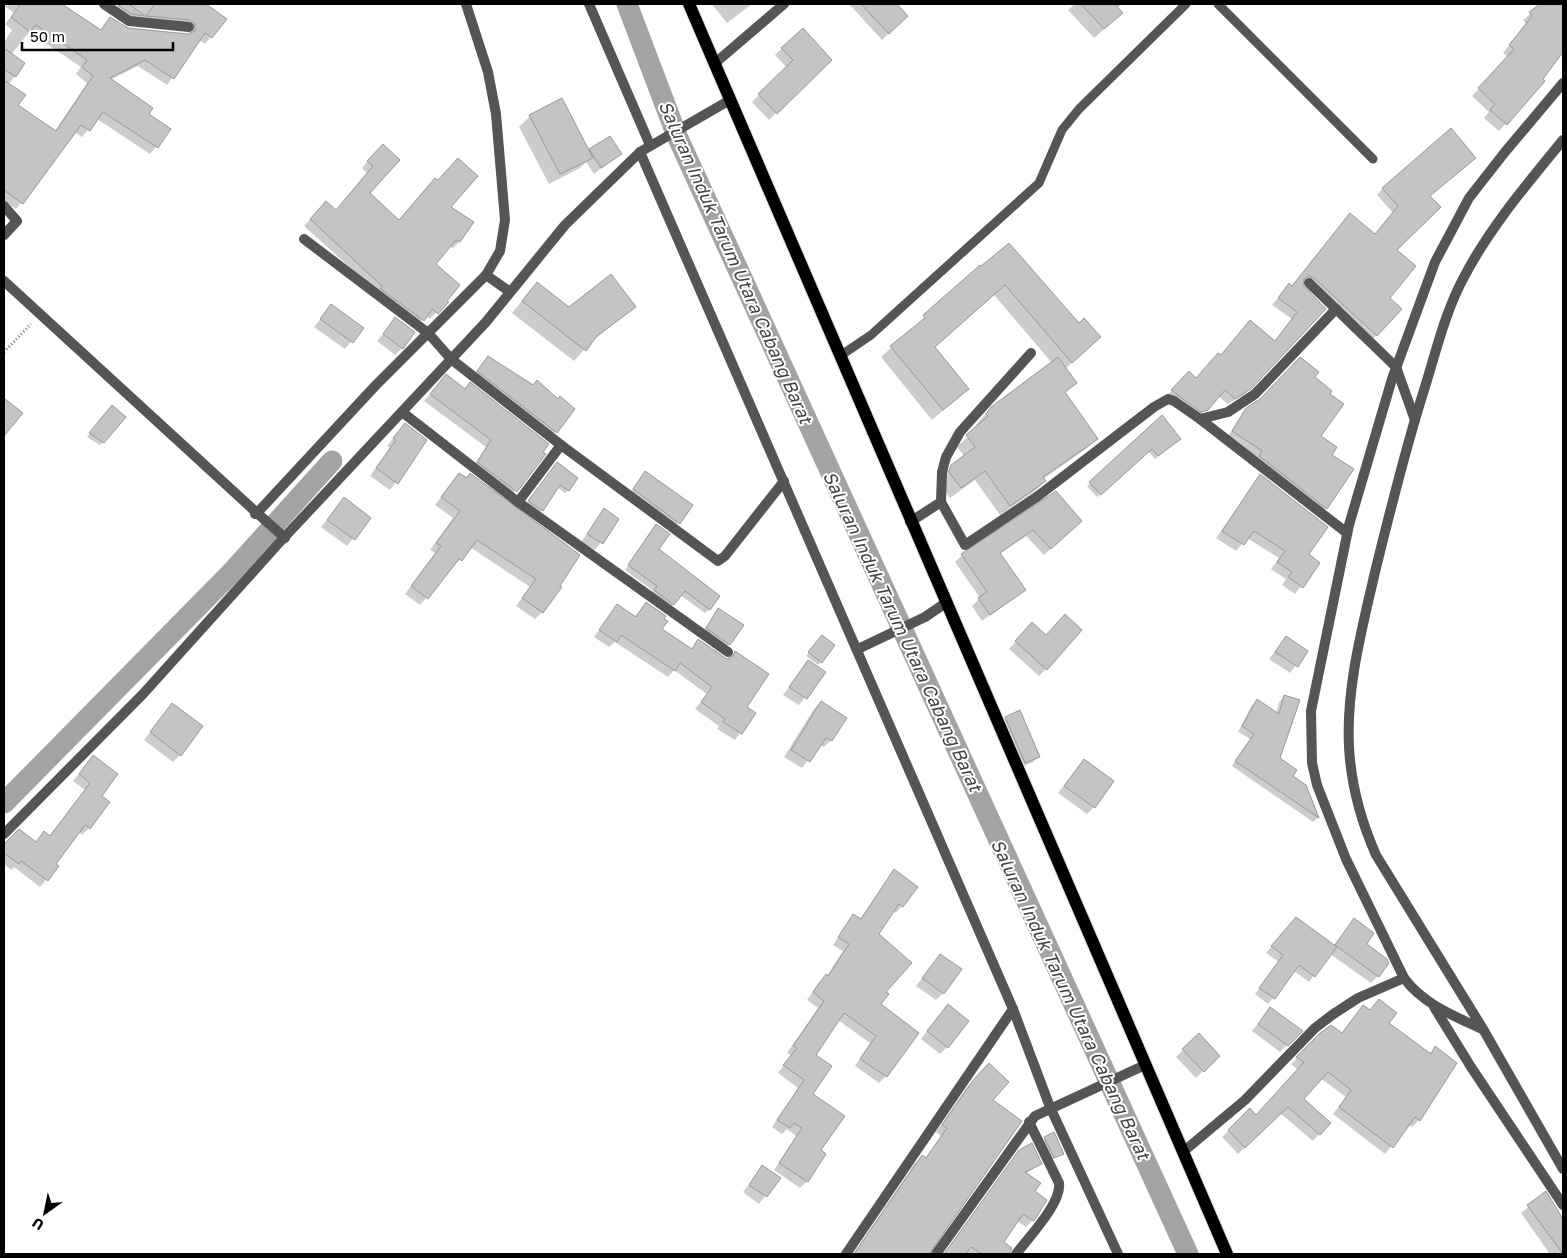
<svg xmlns="http://www.w3.org/2000/svg" width="1567" height="1258" font-family="'Golos Text',sans-serif">
  <style>
    .shadow { fill: #0003; fill-rule: evenodd }
    .lines { fill: none; stroke-linecap: round; stroke-linejoin: round }
    .canal { stroke: #a3a3a3; stroke-width: 21 }
    .building { fill: #c4c4c4; stroke: #999 }
    .primary-casing { stroke: #dbdbdb; stroke-width: 14 }
    .path { stroke: #777; stroke-width: 3; stroke-dasharray: 1 2.5; stroke-linecap: butt }
    .lane { stroke: #555; stroke-width: 9 }
    .street { stroke: #555; stroke-width: 10 }
    .primary { stroke: #000; stroke-width: 12 }
    .labels { text-anchor: middle; dominant-baseline: central; stroke-width: 4; stroke-linejoin: round; paint-order: stroke }
    .water-label { font-size: 18px; font-style: italic; fill: #444; stroke: #fff }
  </style>
  <rect width="100%" height="100%" fill="#fff"/>
  <g class="shadow">
    <path d="M4,4H60L100,31L111,18L128,29L189,35V32L113,13L118,4H203L225,20L205,44L199,40L167,85L138,66L110,80L147,114L169,130L150,154L97,119L82,137L74,132L16,209L4,201V42L12,30L5,24L14,13L4,6ZM29,32L81,67L76,74L87,83L55,131L16,106L9,84L23,64L11,55Z"/>
    <polygon points="712,4 752,4 727,23"/>
    <polygon points="849,4 896,4 907,16 882,40"/>
    <polygon points="1075,4 1122,4 1117,8 1111,23 1094,38 1068,10"/>
    <polygon points="1542,4 1563,4 1563,51 1541,79 1543,81 1499,131 1484,118 1489,112 1472,96 1509,57 1503,53 1526,24 1523,20"/>
    <polygon points="782,48 831,60 769,120 752,102 787,68 775,55"/>
    <polygon points="530,116 588,152 590,150 620,154 594,174 586,162 580,168 549,184 519,127"/>
    <polygon points="376,152 369,193 398,222 449,207 459,242 453,248 449,246 434,264 447,302 430,319 426,316 416,327 304,226 319,209 335,211 367,173 362,168"/>
    <polygon points="1383,188 1429,196 1395,250 1388,298 1400,309 1370,342 1307,284 1301,283 1301,286 1325,309 1243,395 1228,404 1218,396 1200,416 1166,397 1182,379 1196,379 1221,357 1274,342 1292,319 1272,305 1289,285 1291,287 1344,221 1374,235 1393,213 1377,195"/>
    <polygon points="980,267 1100,337 1065,369 1075,382 1065,393 1097,439 1086,449 1043,479 1045,481 1035,491 1000,515 975,480 950,498 939,483 941,476 964,456 957,447 978,427 976,425 981,419 992,408 1052,363 994,295 934,347 968,389 932,420 881,357"/>
    <polygon points="537,283 569,308 634,307 591,342 574,361 512,313"/>
    <polygon points="331,306 362,328 345,349 314,327"/>
    <polygon points="396,319 402,348 395,355 377,341"/>
    <polygon points="488,357 574,409 549,439 471,378"/>
    <polygon points="1313,377 1326,508 1320,514 1227,437 1247,409"/>
    <polygon points="440,383 464,389 470,384 544,454 509,498 472,469 486,447 424,401"/>
    <polygon points="109,410 103,442 100,445 87,437"/>
    <polygon points="1162,417 1176,442 1155,459 1148,451 1097,497 1087,486"/>
    <polygon points="405,424 426,441 390,490 370,476 390,448 387,446"/>
    <polygon points="554,467 568,490 565,493 557,487 539,514 526,504"/>
    <polygon points="645,472 691,505 672,530 627,497"/>
    <polygon points="459,474 466,479 470,475 578,555 542,612 535,619 516,606 530,587 470,547 420,605 405,594 435,553 430,550 453,518 435,505"/>
    <polygon points="1260,476 1307,555 1319,563 1295,594 1282,585 1286,579 1271,569 1279,558 1247,538 1236,551 1216,538"/>
    <polygon points="1055,493 1074,528 1044,555 1026,536 999,554 1025,590 982,621 972,606 980,598 955,562 962,555"/>
    <polygon points="344,499 370,518 347,546 321,527"/>
    <polygon points="604,510 618,519 595,550 581,542"/>
    <polygon points="656,525 657,549 710,609 705,613 680,595 669,609 650,596 653,591 625,570"/>
    <polygon points="646,603 661,630 691,649 699,641 727,660 735,652 745,707 754,713 735,740 717,729 719,726 695,709 707,694 674,670 668,677 615,642 609,647 594,637 617,606 634,617"/>
    <polygon points="719,610 729,644 722,651 700,635"/>
    <polygon points="1025,631 1046,636 1046,669 1039,676 1009,649"/>
    <polygon points="1286,637 1307,651 1290,673 1269,659"/>
    <polygon points="819,640 821,662 818,665 806,656"/>
    <polygon points="808,662 824,673 799,705 783,695"/>
    <polygon points="1284,697 1278,758 1291,776 1305,786 1318,818 1313,822 1232,766 1250,739 1238,732 1252,705 1257,701 1276,714 1279,702"/>
    <polygon points="821,702 846,718 831,740 824,747 820,745 802,768 784,757 814,709"/>
    <polygon points="172,704 180,755 173,762 144,740"/>
    <polygon points="1019,711 1038,757 1033,762 1019,768 1000,723 1005,718"/>
    <polygon points="93,757 100,796 89,828 82,835 78,831 54,864 57,866 40,887 14,867 11,870 4,864 4,846 19,830 35,842 44,833 49,836 85,790 73,781"/>
    <polygon points="1084,760 1094,807 1087,814 1058,793"/>
    <polygon points="894,871 902,906 896,913 893,911 878,935 885,992 879,1005 886,1076 879,1083 855,1066 870,1043 838,1020 815,1056 807,1181 800,1188 774,1170 796,1136 787,1129 782,1134 772,1127 798,1088 778,1073 791,1055 787,1053 818,1008 807,1000 819,982 827,976 843,951 833,945 853,915 860,919"/>
    <polygon points="1354,920 1378,976 1371,983 1330,954 1309,982 1294,971 1268,1004 1255,994 1279,962 1266,953 1290,924 1333,946"/>
    <polygon points="940,955 943,993 936,1000 916,986"/>
    <polygon points="1379,1000 1387,1024 1429,1054 1436,1048 1419,1120 1412,1127 1408,1124 1385,1154 1333,1114 1346,1097 1320,1078 1302,1099 1319,1134 1313,1141 1280,1113 1238,1154 1222,1137 1250,1110 1256,1116 1298,1070 1291,1064 1321,1034 1341,1034 1363,1007 1369,1011"/>
    <polygon points="1270,1009 1301,1031 1280,1052 1252,1031"/>
    <polygon points="941,1013 947,1047 940,1054 921,1039"/>
    <polygon points="1198,1035 1218,1056 1196,1078 1176,1057"/>
    <polygon points="989,1065 991,1100 929,1254 853,1254 915,1163 922,1157 925,1159 941,1136 936,1132 967,1087"/>
    <polygon points="1045,1138 1062,1153 1059,1156 1051,1160 1042,1142"/>
    <polygon points="1020,1151 1040,1164 1026,1174 1033,1191 1046,1200 1033,1220 1026,1227 1017,1221 1002,1242 1010,1247 1005,1254 944,1254"/>
    <polygon points="763,1167 779,1178 759,1204 743,1192"/>
    <polygon points="1545,1193 1563,1220 1563,1254 1550,1254 1521,1213"/>
  </g>
  <g class="lines">
    <g class="canal">
      <polyline points="627,4 677,136 1188,1254"/>
      <polyline points="4,803 229,575 332,461"/>
    </g>
  </g>
  <g class="building">
    <polygon points="21,4 62,4 101,30 110,17 128,28 188,34 195,31 195,24 190,20 146,16 155,4 206,4 227,19 212,38 205,33 174,79 145,60 110,78 153,108 149,114 171,129 158,148 103,112 90,131 81,125 23,204 4,190 4,80 26,95 18,105 56,131 93,76 82,67 87,60 36,25 30,32 11,17"/>
    <polygon points="120,4 129,4 145,16 131,14 119,6"/>
    <polygon points="861,4 897,4 908,16 889,34"/>
    <polygon points="1081,4 1115,4 1123,13 1104,29"/>
    <polygon points="1540,4 1563,4 1563,52 1543,79 1545,81 1507,125 1490,110 1495,104 1478,88 1514,49 1509,45 1532,16 1529,12"/>
    <polygon points="803,28 832,60 777,114 758,94 793,60 781,48"/>
    <polygon points="4,48 25,63 16,77 4,69"/>
    <polygon points="562,98 593,158 560,174 529,115"/>
    <polygon points="1451,128 1476,158 1430,196 1441,207 1397,250 1416,266 1390,298 1402,309 1377,336 1314,278 1308,276 1304,279 1303,285 1326,309 1251,389 1235,399 1225,390 1208,410 1201,412 1171,390 1189,371 1196,378 1218,353 1221,355 1250,320 1275,341 1297,312 1278,298 1289,283 1292,286 1350,213 1375,234 1398,206 1382,188"/>
    <polygon points="610,136 622,154 601,168 589,149"/>
    <polygon points="383,144 400,160 370,193 399,220 435,178 438,180 458,158 478,176 451,207 474,222 460,242 456,240 436,264 460,285 447,301 449,302 438,314 432,309 424,321 381,289 382,286 310,219 326,201 336,210 373,166 367,161"/>
    <polygon points="1009,243 1079,323 1084,318 1101,337 1072,363 1005,285 935,347 969,389 943,410 890,346 925,318 923,315 980,265 981,266"/>
    <polygon points="611,274 636,307 597,336 586,351 522,301 537,282 569,307"/>
    <polygon points="331,304 364,328 353,343 320,319"/>
    <polygon points="395,317 415,332 403,349 383,334"/>
    <polygon points="488,356 533,385 537,380 558,399 560,396 575,409 557,433 477,371"/>
    <polygon points="1058,357 1077,383 1065,392 1098,439 1043,477 1046,481 1010,506 985,471 961,488 949,472 951,465 975,447 966,435 988,416 986,414 991,407"/>
    <polygon points="1300,357 1319,372 1315,377 1332,391 1330,394 1344,404 1321,436 1337,447 1332,455 1354,469 1327,509 1259,456 1262,451 1232,431 1246,408 1260,399"/>
    <polygon points="446,374 465,389 470,382 549,444 543,452 546,454 517,492 477,462 491,440 430,394"/>
    <polygon points="4,398 23,413 4,436"/>
    <polygon points="112,405 126,417 104,443 89,433"/>
    <polygon points="1162,415 1181,439 1158,456 1152,449 1101,495 1089,482"/>
    <polygon points="405,423 427,440 398,484 376,468 396,440 393,438"/>
    <polygon points="557,462 578,478 569,491 560,485 543,511 528,501"/>
    <polygon points="645,471 693,505 680,524 633,489"/>
    <polygon points="459,473 467,478 470,473 580,555 560,586 562,587 543,613 522,598 536,579 477,540 462,561 459,559 428,599 411,586 441,546 436,543 460,511 441,497"/>
    <polygon points="1260,474 1328,527 1309,554 1320,563 1303,588 1288,577 1292,572 1277,562 1285,551 1254,531 1244,545 1222,531"/>
    <polygon points="1056,491 1082,521 1051,549 1033,530 1000,553 1026,590 990,615 978,598 987,592 961,554"/>
    <polygon points="344,497 371,518 355,540 327,520"/>
    <polygon points="604,508 619,519 603,544 587,534"/>
    <polygon points="656,524 670,534 659,549 720,596 710,610 685,591 674,605 654,590 657,586 628,565"/>
    <polygon points="646,602 666,616 664,619 668,621 662,629 692,649 698,639 727,659 733,656 735,651 769,674 747,707 756,713 742,734 723,722 725,719 701,702 712,687 680,663 675,671 621,635 617,642 599,630 617,604 636,617"/>
    <polygon points="718,608 744,625 730,645 706,628"/>
    <polygon points="1065,614 1082,630 1047,670 1015,641 1032,622 1046,635"/>
    <polygon points="822,635 835,645 822,663 808,652"/>
    <polygon points="1286,636 1308,651 1298,667 1275,652"/>
    <polygon points="808,660 826,672 807,699 789,687"/>
    <polygon points="1284,695 1300,700 1280,758 1297,770 1293,776 1306,785 1319,818 1235,761 1254,734 1242,726 1257,699 1279,714"/>
    <polygon points="821,701 847,718 832,741 826,738 810,762 791,750"/>
    <polygon points="172,703 203,726 181,756 150,732"/>
    <polygon points="1020,710 1040,757 1025,763 1005,717"/>
    <polygon points="93,755 118,774 102,796 110,802 90,829 85,825 56,864 59,866 48,881 21,861 19,864 4,853 4,844 19,829 36,842 44,831 50,836 90,783 79,774"/>
    <polygon points="1084,759 1114,781 1095,808 1064,786"/>
    <polygon points="894,869 918,887 903,907 899,904 879,934 912,963 886,992 889,994 881,1004 919,1033 887,1077 860,1059 876,1036 844,1013 816,1055 832,1066 813,1094 845,1116 821,1150 826,1154 808,1182 779,1163 802,1128 794,1123 790,1128 777,1120 804,1080 783,1065 797,1048 793,1046 824,1001 813,992 826,974 828,976 849,944 838,937 853,914 861,919"/>
    <polygon points="1296,917 1337,947 1315,977 1299,965 1275,999 1259,988 1283,955 1271,946"/>
    <polygon points="1354,918 1374,933 1367,944 1387,959 1389,963 1379,977 1335,945"/>
    <polygon points="940,954 962,969 944,994 922,978"/>
    <polygon points="1379,999 1397,1013 1389,1023 1431,1054 1435,1046 1457,1063 1420,1121 1415,1117 1393,1148 1339,1107 1351,1090 1328,1072 1304,1099 1331,1123 1320,1135 1288,1107 1245,1148 1228,1130 1250,1108 1256,1115 1304,1062 1296,1057 1320,1033 1331,1025 1342,1033 1363,1005 1370,1010"/>
    <polygon points="948,1004 969,1021 948,1048 927,1031"/>
    <polygon points="1270,1007 1303,1031 1288,1046 1258,1024"/>
    <polygon points="1199,1033 1220,1056 1204,1072 1182,1049"/>
    <polygon points="989,1063 1009,1082 993,1100 1022,1121 929,1254 854,1254 922,1155 926,1158 947,1128 942,1125 974,1079"/>
    <polygon points="1054,1132 1064,1154 1054,1158 1044,1137"/>
    <polygon points="1032,1143 1042,1164 1025,1172 1041,1183 1035,1191 1047,1200 1034,1221 1023,1214 1004,1242 1012,1248 1009,1254 982,1254 971,1247 966,1254 944,1254 1019,1150"/>
    <polygon points="762,1165 781,1178 767,1197 749,1185"/>
    <polygon points="1546,1191 1563,1219 1563,1254 1527,1205"/>
  </g>
  <g class="lines">
    <g class="primary-casing">
      <polyline id="primary" points="689,4 1227,1254"/>
    </g>
    <polyline class="path" points="4,352 31,324"/>
    <g class="lane">
      <polyline points="1218,4 1373,159"/>
      <polyline points="840,356 871,335 1039,183 1062,130 1079,109 1186,4"/>
    </g>
    <g class="street">
      <polyline points="104,4 129,21 189,27"/>
      <polyline points="589,4 650,145"/>
      <polyline points="714,64 784,4"/>
      <path d="M1563,140C1528,183 1490,227 1464,277C1445,312 1436,352 1424,390C1405,450 1390,511 1375,572C1362,629 1346,688 1349,747C1351,784 1361,821 1376,855L1483,1029L1563,1169"/>
      <polyline points="640,152 1013,1009 1050,1107 1118,1254"/>
      <polyline points="4,206 17,221 4,235"/>
      <polyline points="304,239 428,333 451,359 561,445 518,502"/>
      <polyline points="486,275 510,292"/>
      <polyline points="4,281 257,513 255,514"/>
      <polyline points="1309,283 1396,367 1415,420"/>
      <polyline points="1031,353 960,432 946,457 942,472 941,502 965,545 1038,496 1154,407 1168,399 1174,401 1200,419 1347,533"/>
      <polyline points="402,412 518,502 728,652"/>
      <polyline points="1200,419 1228,412 1255,394 1336,309"/>
      <polyline points="561,445 718,561 725,556 784,481"/>
      <polyline points="910,522 941,502"/>
      <polyline points="285,538 257,513 376,385 486,275 500,251 505,220 496,114 488,72 466,4"/>
      <polyline points="858,649 925,617 947,602"/>
      <polyline points="4,834 143,694 278,544 486,322 565,225 640,152 730,100"/>
      <polyline points="1434,1007 1471,1067 1563,1205"/>
      <path d="M1482,1029C1454,1016 1423,1004 1404,978L1346,859L1317,785L1312,763L1311,711L1349,525L1392,379L1435,262L1469,198L1505,152L1563,83"/>
      <polyline points="1184,1151 1245,1100 1315,1028 1332,1015 1358,998 1404,978"/>
      <polyline points="846,1254 1013,1009"/>
      <polyline points="936,1254 1035,1116 1145,1065"/>
      <path d="M1016,1254C1028,1238 1062,1203 1059,1183L1029,1122"/>
    </g>
    <use href="#primary" class="primary"/>
  </g>
  <g class="labels">
    <g class="water-label">
      <text transform="translate(736 262) rotate(66)">Saluran Induk Tarum Utara Cabang Barat</text>
      <text transform="translate(903 631) rotate(65)">Saluran Induk Tarum Utara Cabang Barat</text>
      <text transform="translate(1071 999) rotate(65)">Saluran Induk Tarum Utara Cabang Barat</text>
    </g>
  </g>
  <rect width="1567" height="1258" fill="none" stroke="#000000" stroke-width="10"/>
  <g transform="translate(45 1213) rotate(213)" stroke="#ffffff" stroke-width="4" paint-order="stroke">
  <path d="M0-4L9 19L0 12L-9 19Z" fill="#000000"/>
  <text y="-8" font-size="14" font-weight="bold" text-anchor="middle" fill="#000000">U</text>
  </g>
  <path d="M22 42v8h151v-8" fill="none" stroke="#000000" stroke-width="2.5"/>
  <text x="30" y="42" font-size="15" fill="#000000" stroke="#ffffff" stroke-width="4" paint-order="stroke">50 m</text>
</svg>
